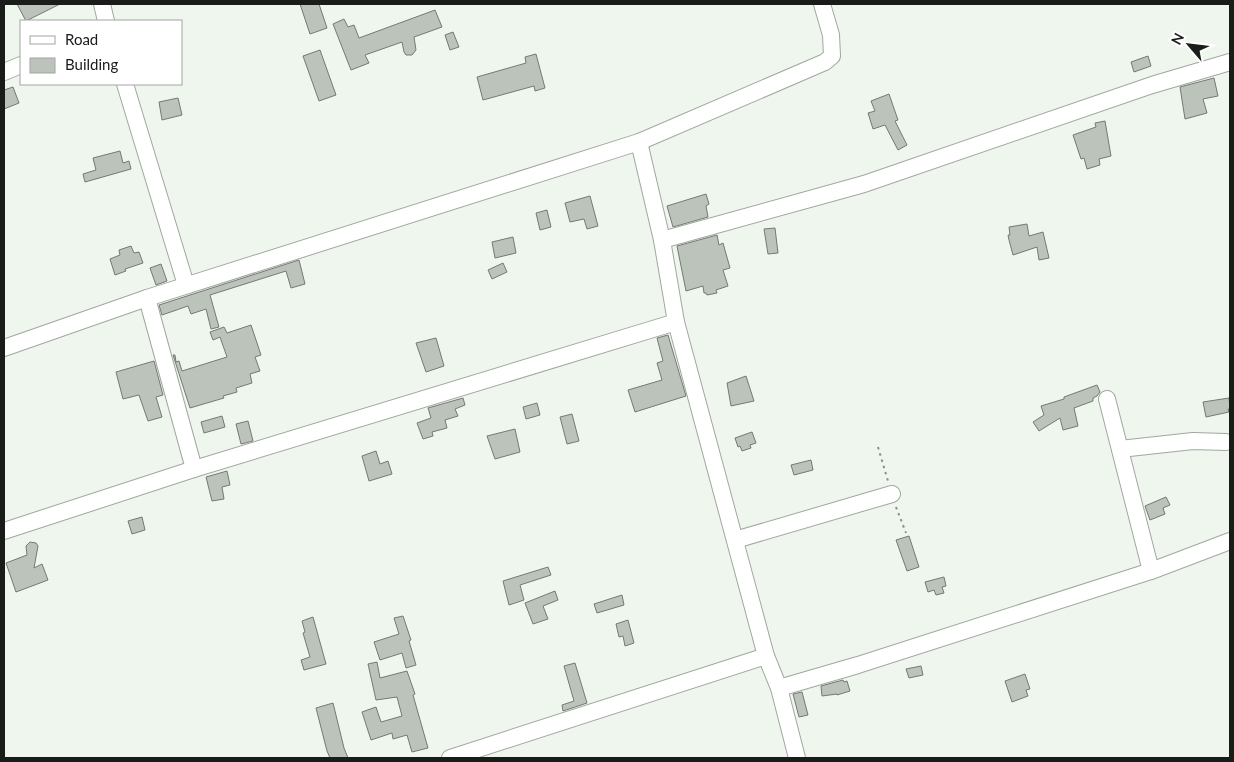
<svg xmlns="http://www.w3.org/2000/svg" width="1234" height="762" font-family="Lato,sans-serif">
  <style>
    .building { fill: #bcc3bb; stroke: #737a72 }
    .lines { fill: none; stroke-linecap: round; stroke-linejoin: round }
    .minor-casing { stroke: #a0a89f; stroke-width: 18 }
    .path { stroke: #8b908a; stroke-width: 2; stroke-dasharray: 2.5 4; stroke-linecap: butt }
    .minor { stroke: #fff; stroke-width: 16 }
  </style>
  <rect width="100%" height="100%" fill="#eef6ed"/>
  <g class="building">
    <polygon points="17,4 60,4 26,21"/>
    <polygon points="300,4 319,4 327,28 310,34"/>
    <polygon points="435,10 442,27 414,37 416,50 412,55 406,55 404,52 402,42 365,55 369,63 351,70 333,24 344,19 348,27 354,25 359,38"/>
    <polygon points="453,32 459,47 450,50 445,35"/>
    <polygon points="320,50 336,95 319,101 303,56"/>
    <polygon points="536,54 545,88 535,91 534,86 483,100 477,77 526,63 525,57"/>
    <polygon points="1148,56 1151,66 1134,72 1131,62"/>
    <polygon points="1214,78 1218,96 1203,99 1207,113 1185,119 1180,87"/>
    <polygon points="13,87 19,103 4,109 4,90"/>
    <polygon points="889,94 898,120 895,121 907,145 898,150 885,125 873,129 868,113 875,111 871,101"/>
    <polygon points="178,98 182,115 162,120 159,102"/>
    <polygon points="1105,121 1111,156 1099,159 1100,165 1087,169 1084,158 1081,159 1073,135 1096,127 1095,123"/>
    <polygon points="120,151 123,163 129,161 131,169 85,182 83,174 96,170 93,158"/>
    <polygon points="706,194 709,204 706,206 708,217 673,227 667,206"/>
    <polygon points="590,196 598,226 587,229 584,219 570,222 565,203"/>
    <polygon points="547,210 551,227 540,230 536,213"/>
    <polygon points="1027,224 1029,236 1043,232 1049,258 1039,260 1037,247 1013,255 1009,240 1008,235 1010,235 1009,227"/>
    <polygon points="775,228 778,253 768,254 764,229"/>
    <polygon points="717,235 719,245 723,243 730,268 723,270 728,286 716,290 717,293 707,295 706,293 704,293 703,286 686,291 677,246"/>
    <polygon points="513,237 516,253 495,258 492,242"/>
    <polygon points="131,246 134,253 139,252 143,263 125,269 126,271 115,275 110,259 120,255 119,250"/>
    <polygon points="299,260 305,284 291,288 286,271 210,295 219,327 211,329 206,309 191,314 188,306 162,315 159,305"/>
    <polygon points="503,263 507,272 492,279 488,270"/>
    <polygon points="161,264 167,281 156,285 150,268"/>
    <polygon points="251,325 261,355 255,357 260,371 250,374 252,383 236,388 237,392 223,396 224,398 190,408 173,355 175,355 176,362 179,361 182,371 227,357 220,337 213,340 210,332 224,327 227,333"/>
    <polygon points="668,335 686,396 635,412 628,390 662,380 657,363 663,361 657,338"/>
    <polygon points="436,338 444,366 426,372 416,343"/>
    <polygon points="154,361 163,395 156,397 162,417 148,421 139,395 123,399 116,372"/>
    <polygon points="746,376 754,401 731,406 727,383"/>
    <polygon points="1097,385 1100,392 1097,396 1093,398 1093,401 1074,408 1078,426 1063,430 1060,418 1039,431 1033,422 1044,415 1041,406 1064,399 1064,397"/>
    <polygon points="463,398 465,405 455,409 458,416 445,420 447,428 432,432 433,436 423,439 417,423 431,418 428,408"/>
    <polygon points="1229,398 1230,409 1228,409 1229,412 1206,417 1203,402"/>
    <polygon points="537,403 540,415 526,419 523,407"/>
    <polygon points="572,414 579,441 567,444 560,417"/>
    <polygon points="222,416 225,427 204,433 201,422"/>
    <polygon points="248,421 253,441 241,444 236,424"/>
    <polygon points="515,429 520,452 495,459 487,436"/>
    <polygon points="752,432 756,443 750,445 751,448 742,451 740,446 738,447 735,438"/>
    <polygon points="376,451 380,464 388,461 392,474 369,481 362,456"/>
    <polygon points="811,460 813,470 794,475 791,465"/>
    <polygon points="227,471 230,485 222,487 224,499 212,501 206,477"/>
    <polygon points="1166,497 1170,505 1163,508 1165,514 1150,520 1145,506"/>
    <polygon points="142,517 145,530 132,534 128,521"/>
    <polygon points="909,536 919,567 907,571 896,540"/>
    <polygon points="30,542 36,543 38,546 34,568 42,564 48,580 16,592 6,563 27,555 26,546"/>
    <polygon points="548,567 551,575 520,585 524,600 509,605 503,581"/>
    <polygon points="944,577 946,586 942,587 944,593 936,595 934,590 928,592 925,582"/>
    <polygon points="555,591 558,600 543,606 548,619 533,624 525,603"/>
    <polygon points="622,595 624,605 597,613 594,604"/>
    <polygon points="403,616 411,640 409,641 416,665 406,668 402,653 380,660 374,642 399,634 394,618"/>
    <polygon points="313,617 326,664 304,670 301,660 310,657 303,633 305,632 302,621"/>
    <polygon points="628,620 634,643 625,646 623,636 619,637 616,624"/>
    <polygon points="377,662 380,678 407,671 415,694 413,695 428,748 412,752 407,735 393,739 392,733 371,740 362,712 376,707 381,722 402,716 397,697 376,700 368,664"/>
    <polygon points="575,663 587,703 563,711 562,705 574,701 564,666"/>
    <polygon points="921,666 923,675 909,678 906,669"/>
    <polygon points="1025,674 1030,689 1026,690 1028,696 1012,702 1005,681"/>
    <polygon points="843,680 844,682 847,681 850,691 837,695 837,694 822,696 821,686"/>
    <polygon points="802,692 808,715 799,717 793,694"/>
    <polygon points="333,703 344,748 348,758 330,758 327,751 316,708"/>
  </g>
  <g class="lines">
    <g class="minor-casing">
      <g id="minor">
        <polyline points="102,4 106,21"/>
        <polyline points="4,72 21,65"/>
        <polyline points="125,84 186,285"/>
        <polyline points="639,142 825,62 832,56 831,35 822,4"/>
        <polyline points="662,240 864,184 1152,85 1230,62"/>
        <polyline points="147,298 194,469"/>
        <polyline points="4,348 147,298 639,142 662,240 676,322 766,656 779,688 797,758"/>
        <polyline points="1107,399 1151,571"/>
        <polyline points="1120,449 1193,441 1226,442"/>
        <polyline points="4,531 194,469 676,322"/>
        <polyline points="735,540 892,494"/>
        <polyline points="779,688 858,665 1151,571 1230,541"/>
        <polyline points="450,758 766,656"/>
      </g>
    </g>
    <g class="path">
      <polyline points="878,447 888,481"/>
      <polyline points="896,507 906,533"/>
    </g>
    <use href="#minor" class="minor"/>
  </g>
  <rect width="1234" height="762" fill="none" stroke="#191c19" stroke-width="10"/>
  <rect x="20" y="20" width="162" height="65" fill="#ffffff" stroke="#a3a4a3"/>
  <rect x="30" y="36" width="25" height="8" fill="#ffffff" stroke="#a3a4a3"/>
  <text x="65" y="45" font-size="15" fill="#191c19">Road</text>
  <rect x="30" y="58" width="25" height="15" fill="#bcc3bb" stroke="#a3a4a3"/>
  <text x="65" y="70" font-size="15" fill="#191c19">Building</text>
  <g transform="translate(1189 45) rotate(298)" stroke="#ffffff" stroke-width="4" paint-order="stroke">
  <path d="M0-4L9 19L0 12L-9 19Z" fill="#191c19"/>
  <text y="-8" font-size="14" font-weight="bold" text-anchor="middle" fill="#191c19">N</text>
  </g>
</svg>
